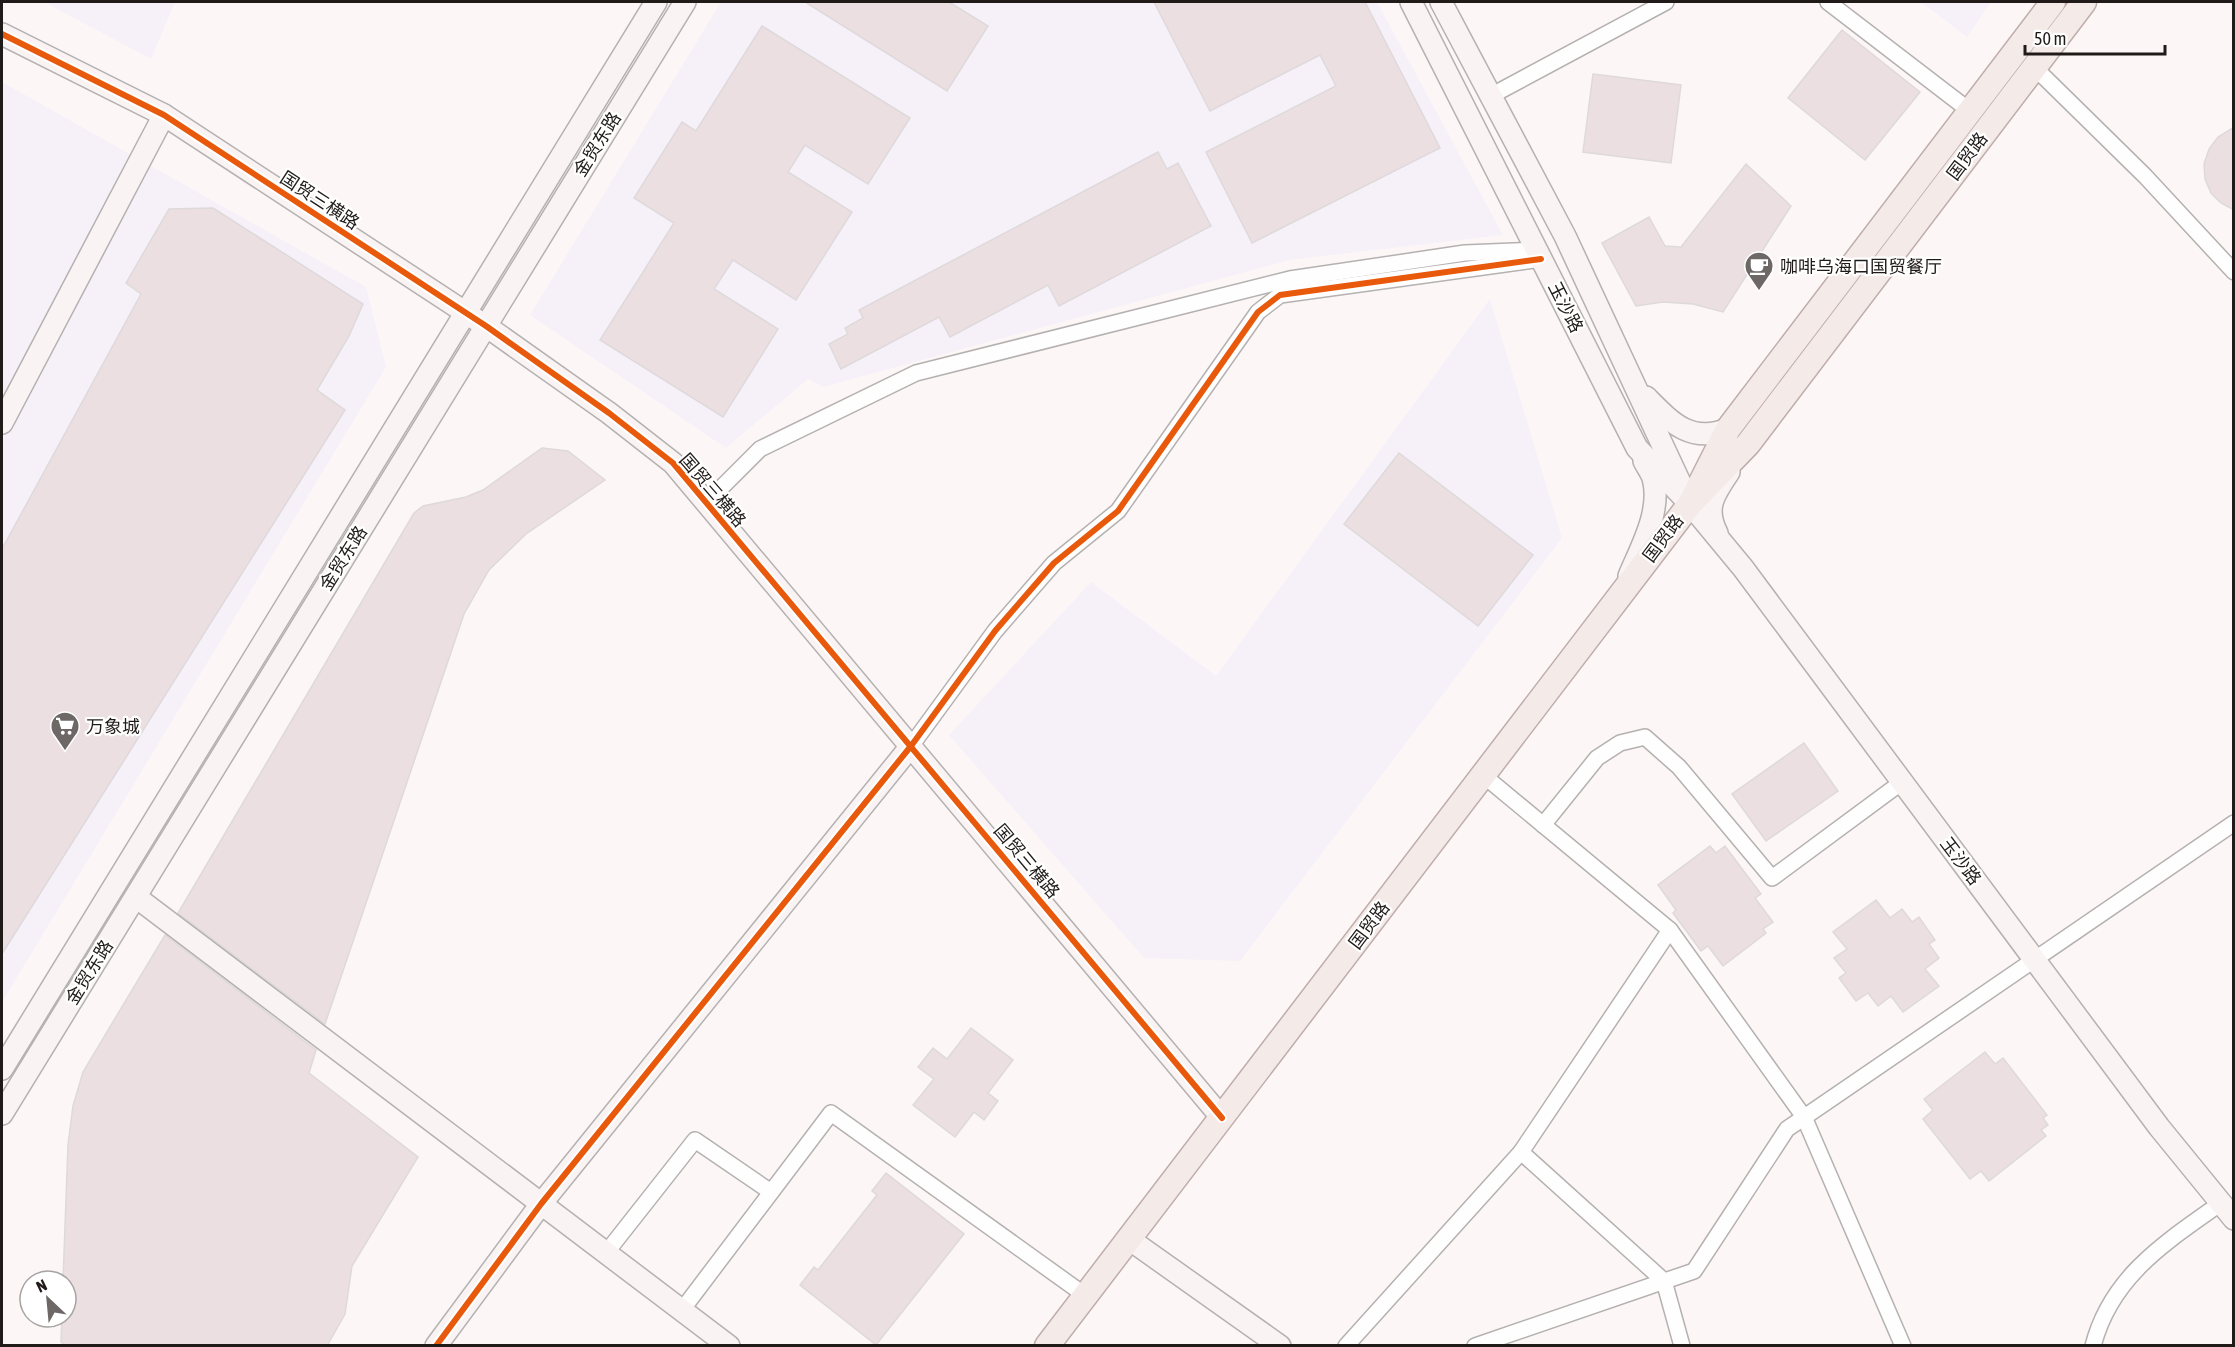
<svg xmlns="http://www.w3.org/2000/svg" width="2235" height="1347" font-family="'Asap Condensed','Noto Sans SC',sans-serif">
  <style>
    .commercial { fill: #f6f0f9 }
    .building { fill: #ebdfe2; stroke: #ded9da; stroke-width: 1.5 }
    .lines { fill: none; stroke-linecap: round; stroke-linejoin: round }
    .street-casing { stroke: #b5b1b0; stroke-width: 18 }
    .secondary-casing { stroke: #b5b1b0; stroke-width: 24 }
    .primary-casing { stroke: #bfadaa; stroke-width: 27 }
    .street { stroke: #fffefe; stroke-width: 15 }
    .secondary { stroke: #f9f4f3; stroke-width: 21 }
    .primary { stroke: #f4eae8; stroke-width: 24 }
    .cycleway-casing { stroke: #fff; stroke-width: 10 }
    .cycleway { stroke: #e8590c; stroke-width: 6 }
    .labels { text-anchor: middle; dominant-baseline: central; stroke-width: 4.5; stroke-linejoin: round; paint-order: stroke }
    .street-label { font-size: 18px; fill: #201b19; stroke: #fff }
    .poi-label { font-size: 18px; fill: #201b19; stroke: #fff; text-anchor: start }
  </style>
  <rect width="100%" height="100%" fill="#fcf7f6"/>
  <g class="commercial">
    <polygon points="44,2 175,2 151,59"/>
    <polygon points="721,2 1377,2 1503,235 1289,260 823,387 808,379 726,448 530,315"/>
    <polygon points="1921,2 1991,2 1967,37"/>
    <polygon points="2,82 366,287 386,367 2,1002"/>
    <polygon points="1490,299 1562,538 1240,961 1144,958 949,735 1091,582 1216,676"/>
  </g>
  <g class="building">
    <polygon points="805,2 949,2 988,26 947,91"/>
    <polygon points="1154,2 1365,2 1440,148 1252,243 1206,152 1336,86 1320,55 1210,111"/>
    <polygon points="762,26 910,118 868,184 805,145 788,172 852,212 796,300 733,260 714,289 778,329 723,417 600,340 674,223 634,198 682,122 696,131"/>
    <polygon points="1842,30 1920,92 1865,160 1788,98"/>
    <polygon points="1593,74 1681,85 1671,163 1583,152"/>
    <polygon points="2234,127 2234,210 2221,203 2211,193 2205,179 2204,164 2209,149 2218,137"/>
    <polygon points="1158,152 1167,169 1178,163 1211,226 1059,306 1048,285 950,337 939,317 841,369 829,344 848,334 845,328 863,318 859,310"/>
    <polygon points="1746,164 1791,206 1723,312 1693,304 1663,302 1636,306 1602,243 1649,217 1665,246 1681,247"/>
    <polygon points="213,208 363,304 349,336 317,390 345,410 2,954 2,549 141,294 126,283 169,209"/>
    <polygon points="542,448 568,451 605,480 526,534 489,570 464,614 325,1024 178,913 414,513 423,506 466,497 483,490"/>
    <polygon points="1399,453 1533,555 1478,626 1344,524"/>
    <polygon points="1804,743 1838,791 1766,841 1732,794"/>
    <polygon points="1710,846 1716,853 1725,846 1761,894 1755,898 1773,922 1763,929 1766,933 1723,966 1708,946 1701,951 1673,913 1676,910 1658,885"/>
    <polygon points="1876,900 1890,918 1902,909 1912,922 1919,917 1935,940 1929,944 1939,958 1925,969 1939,986 1903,1012 1891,996 1878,1006 1868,993 1856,1001 1839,978 1846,973 1834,958 1847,949 1833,932"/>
    <polygon points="165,935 316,1050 309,1073 418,1157 352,1266 345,1314 327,1346 67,1346 61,1342 62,1317 66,1317 66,1281 63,1281 68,1145 73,1106 83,1072"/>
    <polygon points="971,1028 1013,1060 988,1093 998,1101 984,1120 974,1112 955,1137 913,1105 934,1079 918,1067 933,1048 947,1059"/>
    <polygon points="1985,1052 1995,1064 2003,1058 2047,1115 2043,1118 2048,1125 2041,1130 2046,1136 1989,1181 1981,1171 1970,1179 1923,1119 1933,1110 1924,1099"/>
    <polygon points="886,1173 964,1234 876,1345 800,1285 814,1267 818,1270 877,1195 872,1191"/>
  </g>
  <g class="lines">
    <g class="street-casing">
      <g id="street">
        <polyline points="1828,2 1970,111"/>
        <polyline points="2034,67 2145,176 2234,272"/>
        <polyline points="1498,92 1666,2"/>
        <polyline points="706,503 760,449 916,373 1290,279 1465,253 1537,250"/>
        <polyline points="911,746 995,631 1054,563 1118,511 1258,312 1280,295 1541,259"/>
        <polyline points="1483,775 1670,930 1804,1117 1903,1346"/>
        <polyline points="1543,825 1597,758 1620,743 1645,737 1679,767 1772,878 1902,782"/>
        <polyline points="1521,1152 1664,1281 1682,1346"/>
        <polyline points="606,1253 695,1140 771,1192"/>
        <polyline points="682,1310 831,1113 1086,1296"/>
        <polyline points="1346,1346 1521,1152 1670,930"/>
        <polyline points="1475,1346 1694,1271 1787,1129 2234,823"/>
        <path d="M2093,1346C2111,1276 2166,1242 2221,1203"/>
      </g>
    </g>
    <g class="secondary-casing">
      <g id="secondary">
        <polyline points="1411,2 1637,448 1690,504 1565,236 1441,2"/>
        <polyline points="2,34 164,115 486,326 609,413 673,463 1222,1118"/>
        <path d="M1646,397C1671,422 1690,444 1728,429"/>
        <polyline points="2,423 164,115"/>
        <polyline points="1690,504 1743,568 2159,1127 2234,1219"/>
        <path d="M1717,533C1704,508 1714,494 1729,472"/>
        <path d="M1629,576C1641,547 1662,511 1653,478C1651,472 1647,467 1644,461"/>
        <polyline points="136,897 729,1346"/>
        <polyline points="2,1069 656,2"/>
        <polyline points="2,1114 685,2"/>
        <polyline points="1129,1239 1280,1346"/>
        <polyline points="436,1346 541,1204 911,746"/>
      </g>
    </g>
    <g class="primary-casing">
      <g id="primary">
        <polyline points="2053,2 1728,429 1690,504 1748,444 2084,2"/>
        <polyline points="1047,1346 1690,504"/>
      </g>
    </g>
    <use href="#street" class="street"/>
    <use href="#secondary" class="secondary"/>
    <use href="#primary" class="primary"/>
    <g class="cycleway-casing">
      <g id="cycleway">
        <polyline points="2,34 164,115 486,326 609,413 673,463 1222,1118"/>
        <polyline points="436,1346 541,1204 911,746 995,631 1054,563 1118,511 1258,312 1280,295 1541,259"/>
      </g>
    </g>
    <use href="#cycleway" class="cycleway"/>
  </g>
  <defs>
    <g id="cafe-pin" transform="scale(1.5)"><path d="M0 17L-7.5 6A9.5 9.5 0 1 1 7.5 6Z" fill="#6d6866" stroke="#fff"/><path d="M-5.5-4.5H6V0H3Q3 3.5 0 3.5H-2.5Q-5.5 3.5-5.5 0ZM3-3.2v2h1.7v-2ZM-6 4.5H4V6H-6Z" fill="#fff"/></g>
    <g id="supermarket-pin" transform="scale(1.5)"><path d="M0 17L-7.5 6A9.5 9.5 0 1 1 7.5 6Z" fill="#6d6866" stroke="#fff"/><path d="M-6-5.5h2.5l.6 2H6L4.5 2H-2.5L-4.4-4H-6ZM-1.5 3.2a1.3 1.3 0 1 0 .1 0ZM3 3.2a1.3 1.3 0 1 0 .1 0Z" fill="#fff"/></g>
  </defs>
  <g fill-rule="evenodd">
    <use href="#cafe-pin" x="1759" y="266"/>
    <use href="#supermarket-pin" x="65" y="726"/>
  </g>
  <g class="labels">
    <g class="street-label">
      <text transform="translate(597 144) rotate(-58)">金贸东路</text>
      <text transform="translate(1967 156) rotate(-53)">国贸路</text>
      <text transform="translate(320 200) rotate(33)">国贸三横路</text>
      <text transform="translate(1566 307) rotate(63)">玉沙路</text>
      <text transform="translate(713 490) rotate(49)">国贸三横路</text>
      <text transform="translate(1663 538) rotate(-53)">国贸路</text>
      <text transform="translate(343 558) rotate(-58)">金贸东路</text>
      <text transform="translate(1027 861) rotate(50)">国贸三横路</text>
      <text transform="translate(1961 861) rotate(53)">玉沙路</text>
      <text transform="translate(1369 925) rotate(-53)">国贸路</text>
      <text transform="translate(89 972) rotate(-58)">金贸东路</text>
    </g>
    <g class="poi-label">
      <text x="1780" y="266">咖啡乌海口国贸餐厅</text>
      <text x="86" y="726">万象城</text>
    </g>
  </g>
  <rect width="2235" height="1347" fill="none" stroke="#201b19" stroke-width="6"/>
  <g transform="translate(48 1299) rotate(334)"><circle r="28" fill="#ffffff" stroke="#a6a4a3" stroke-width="1.5"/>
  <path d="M0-4.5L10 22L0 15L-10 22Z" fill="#6d6866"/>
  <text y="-9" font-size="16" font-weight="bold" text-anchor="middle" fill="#201b19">N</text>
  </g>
  <path d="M2025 45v9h140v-9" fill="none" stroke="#201b19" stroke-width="3"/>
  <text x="2034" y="45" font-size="18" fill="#201b19" stroke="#ffffff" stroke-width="4.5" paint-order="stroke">50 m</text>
</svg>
